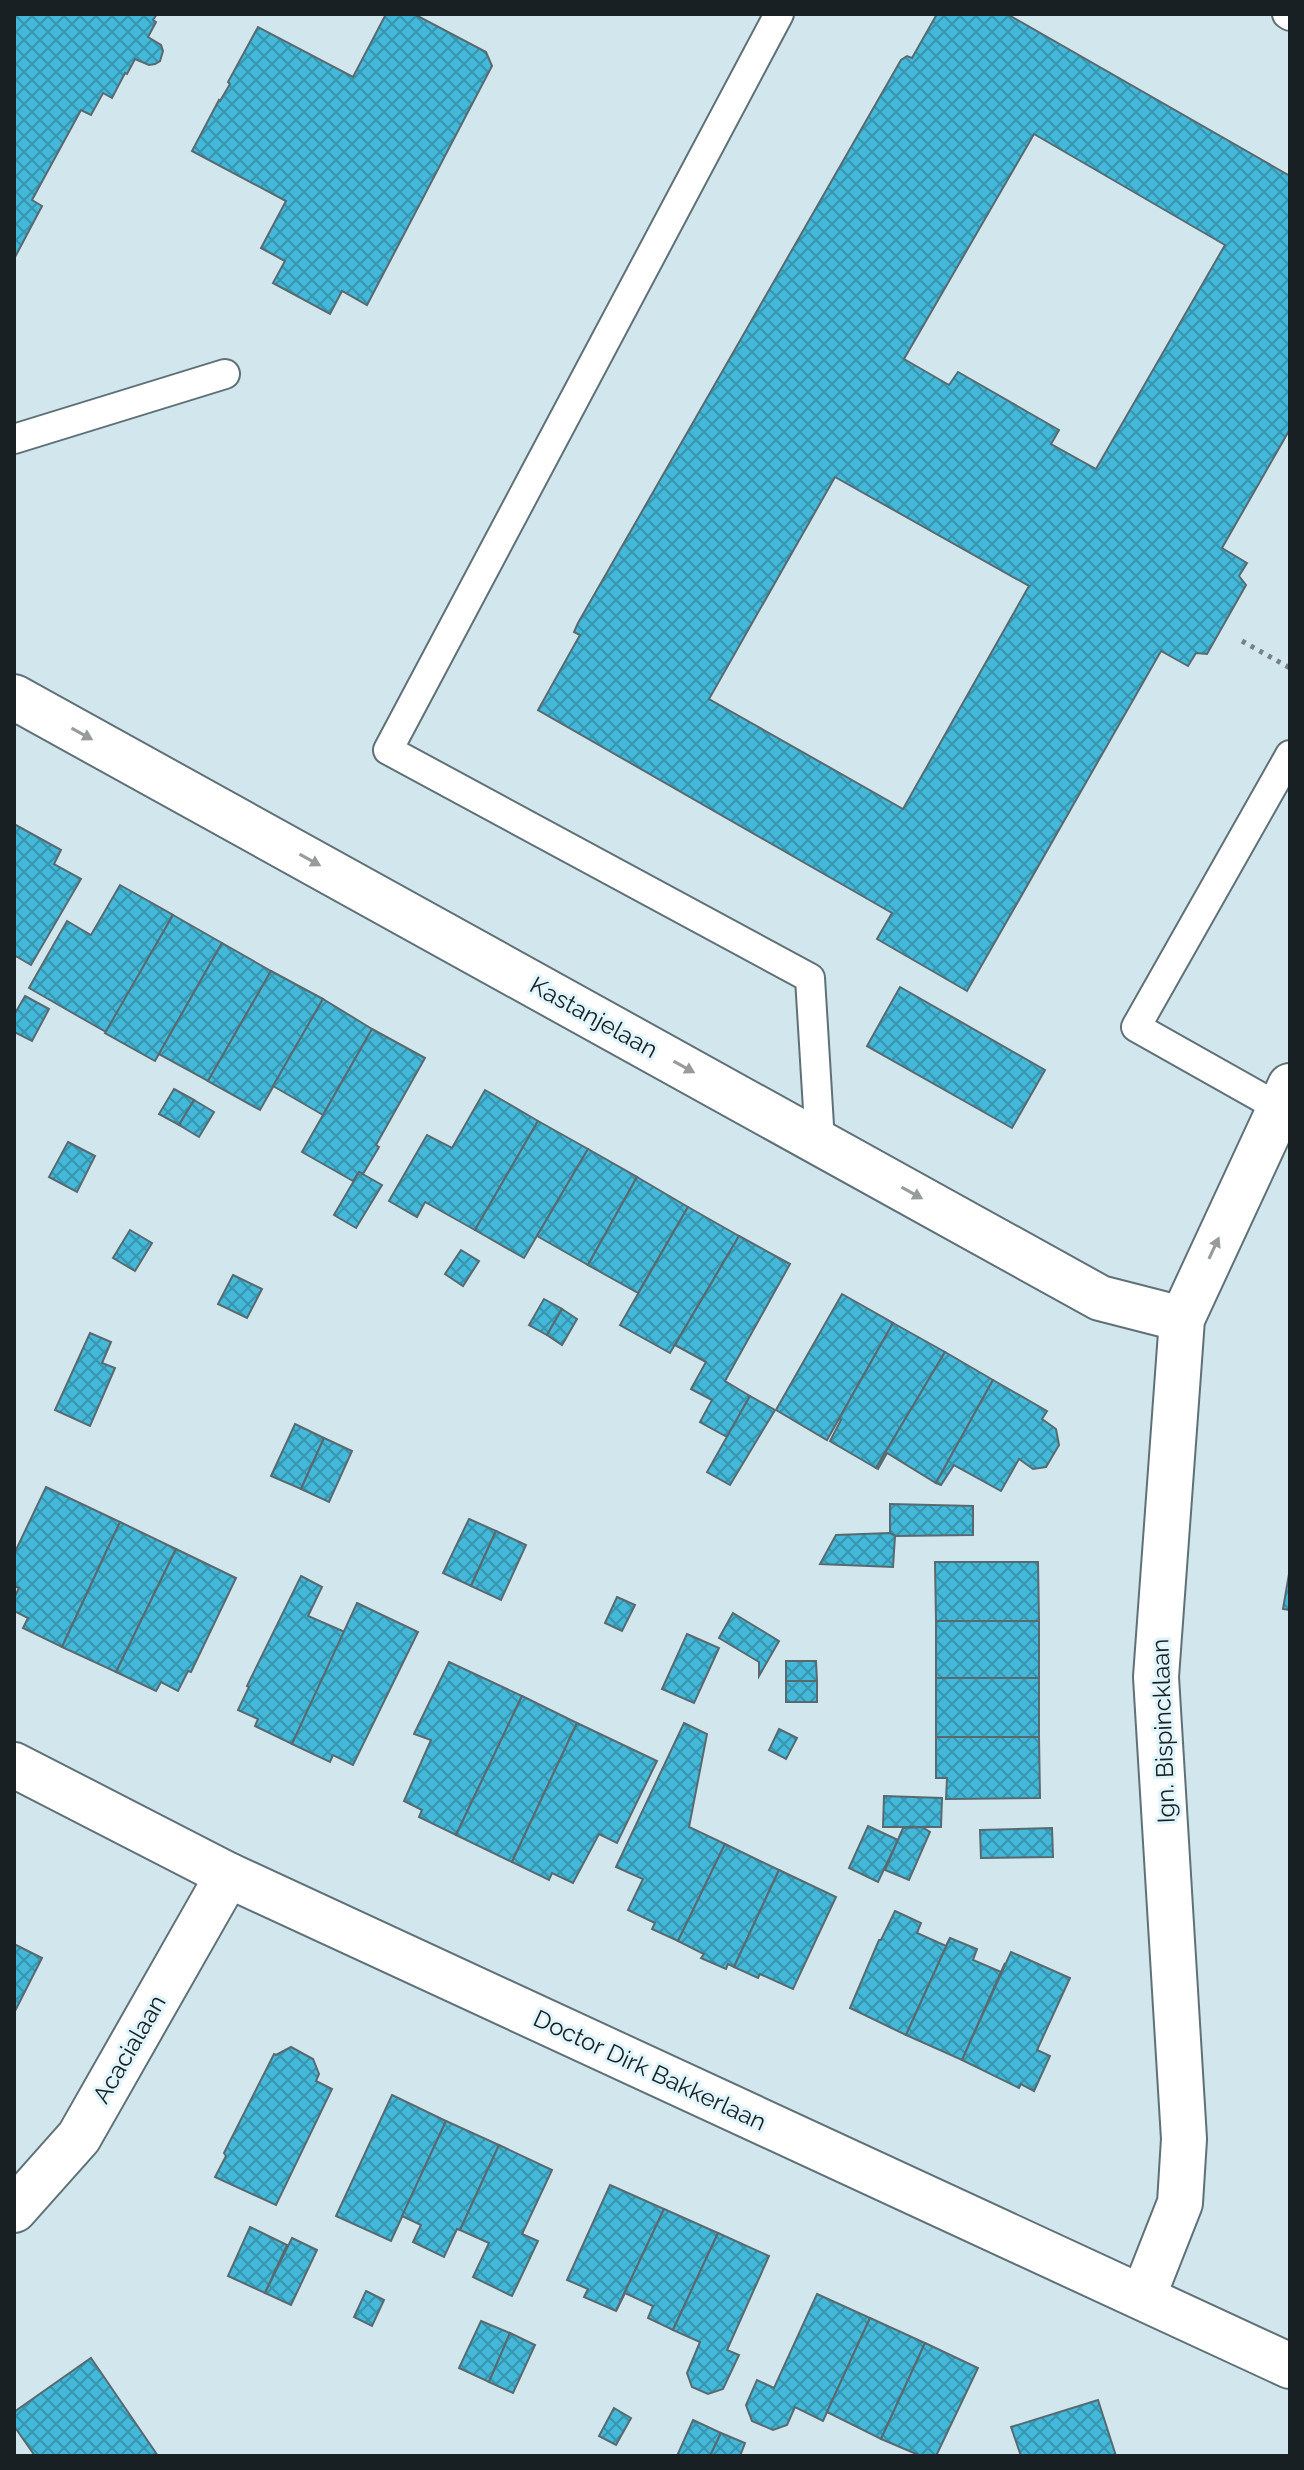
<svg xmlns="http://www.w3.org/2000/svg" width="1304" height="2470" font-family="Raleway,sans-serif">
  <style>
    .building { fill: url(#building-cross-hatch); stroke: #586a70; stroke-width: 2; fill-rule: evenodd }
    .lines { fill: none; stroke-linecap: round; stroke-linejoin: round }
    .service-casing { stroke: #5f7177; stroke-width: 32 }
    .minor-casing { stroke: #5f7177; stroke-width: 48 }
    .path { stroke: #748287; stroke-width: 5; stroke-dasharray: 4 6; stroke-linecap: butt }
    .service { stroke: #fff; stroke-width: 28 }
    .minor { stroke: #fff; stroke-width: 44 }
    .oneway { fill: #989b9c }
    .labels { text-anchor: middle; dominant-baseline: central; stroke-width: 6; stroke-linejoin: round; paint-order: stroke }
    .street-label { font-size: 24px; fill: #192023; stroke: #dff4fb }
  </style>
  <defs>
    <pattern id="building-cross-hatch" width="8" height="8" patternUnits="userSpaceOnUse" patternTransform="scale(2)"><rect width="8" height="8" fill="#43b8d8"/><path d="M0 0l8 8M0 8l8-8" fill="none" stroke="#3795af"/></pattern>
  </defs>
  <rect width="100%" height="100%" fill="#d2e6ed"/>
  <g class="building">
    <polygon points="14,14 157,14 153,20 156,22 148,37 161,45 163,51 160,61 155,64 149,65 135,59 127,74 125,73 112,98 103,93 91,115 81,110 32,200 42,206 14,259"/>
    <polygon points="386,14 414,14 486,52 492,66 367,305 342,291 330,314 273,283 285,261 261,248 286,201 192,151 219,100 220,101 230,84 228,82 258,27 353,77"/>
    <path d="M937,14H1007L1290,176V429L1222,548L1247,563L1239,576L1246,585L1207,654L1196,653L1188,666L1161,651L967,991L877,939L892,913L538,710L580,635L574,632L578,623L901,60L907,56L912,58ZM1034,134L1225,245L1096,469L1051,444L1059,430L958,372L949,385L904,359ZM835,477L1029,586L903,809L709,699Z"/>
    <polygon points="14,824 61,850 54,864 81,879 31,965 14,955"/>
    <polygon points="120,885 173,915 106,1032 29,988 67,921 91,935"/>
    <polygon points="173,915 222,943 155,1061 105,1033"/>
    <polygon points="222,943 271,971 208,1081 159,1054"/>
    <polygon points="271,971 323,999 260,1110 208,1081"/>
    <polygon points="900,987 1045,1070 1012,1128 867,1046"/>
    <polygon points="25,996 49,1009 32,1041 14,1032 14,1015"/>
    <polygon points="323,999 372,1029 323,1115 273,1086"/>
    <polygon points="372,1029 425,1058 376,1145 379,1147 363,1174 359,1172 353,1181 302,1152"/>
    <polygon points="174,1089 194,1100 179,1125 159,1114"/>
    <polygon points="485,1090 538,1121 475,1230 425,1202 417,1217 389,1201 427,1135 452,1148"/>
    <polygon points="194,1100 214,1112 199,1137 179,1125"/>
    <polygon points="538,1121 588,1149 524,1258 475,1230"/>
    <polygon points="68,1142 95,1156 77,1192 49,1177"/>
    <polygon points="588,1149 637,1177 588,1265 537,1236"/>
    <polygon points="359,1172 382,1185 356,1228 334,1215"/>
    <polygon points="637,1177 688,1207 638,1293 588,1265"/>
    <polygon points="688,1207 739,1236 670,1353 620,1325"/>
    <polygon points="130,1230 152,1243 135,1271 113,1258"/>
    <polygon points="739,1236 790,1264 725,1381 750,1396 727,1437 700,1422 712,1400 691,1389 706,1362 675,1345"/>
    <polygon points="461,1250 479,1261 463,1286 445,1274"/>
    <polygon points="233,1275 262,1289 247,1318 218,1304"/>
    <polygon points="842,1294 893,1323 827,1440 776,1410"/>
    <polygon points="544,1299 562,1309 547,1335 529,1325"/>
    <polygon points="562,1309 577,1319 562,1345 547,1335"/>
    <polygon points="893,1323 945,1352 876,1468 830,1441 841,1420 839,1419"/>
    <polygon points="90,1333 111,1342 102,1363 115,1368 90,1426 55,1410"/>
    <polygon points="945,1352 993,1380 936,1483 887,1453 878,1469 876,1468"/>
    <polygon points="993,1380 1047,1411 1042,1419 1056,1429 1059,1445 1046,1467 1033,1469 1019,1459 1001,1491 954,1465 941,1485 936,1483"/>
    <polygon points="750,1396 775,1410 730,1485 707,1472"/>
    <polygon points="295,1424 324,1438 301,1489 271,1476"/>
    <polygon points="324,1438 352,1451 329,1502 301,1489"/>
    <polygon points="46,1487 120,1522 62,1647 23,1628 28,1618 14,1611 14,1598 19,1588 14,1586 14,1554"/>
    <polygon points="890,1504 973,1506 973,1535 895,1536 890,1533"/>
    <polygon points="469,1519 496,1531 471,1586 443,1573"/>
    <polygon points="120,1522 176,1549 116,1672 62,1647"/>
    <polygon points="496,1531 526,1545 501,1600 471,1586"/>
    <polygon points="890,1533 895,1536 893,1567 820,1564 836,1535"/>
    <polygon points="176,1549 236,1578 191,1672 188,1671 178,1691 161,1682 156,1691 116,1672"/>
    <polygon points="935,1562 1038,1562 1039,1621 936,1621"/>
    <polygon points="1290,1568 1290,1610 1283,1609"/>
    <polygon points="301,1576 322,1587 308,1616 345,1632 292,1744 255,1726 258,1719 238,1710 249,1687 247,1686"/>
    <polygon points="617,1597 635,1605 622,1631 605,1623"/>
    <polygon points="357,1603 418,1632 353,1765 333,1755 330,1762 292,1744"/>
    <polygon points="733,1613 779,1641 759,1676 759,1662 719,1638"/>
    <rect x="936" y="1621" width="103" height="57"/>
    <polygon points="687,1634 719,1648 694,1703 662,1689"/>
    <polygon points="786,1661 816,1661 817,1681 786,1681"/>
    <polygon points="449,1662 522,1696 456,1835 419,1817 422,1810 404,1801 431,1740 414,1734"/>
    <rect x="936" y="1678" width="103" height="59"/>
    <rect x="786" y="1681" width="31" height="21"/>
    <polygon points="522,1696 577,1723 512,1862 456,1835"/>
    <polygon points="577,1723 657,1761 617,1843 599,1834 573,1883 552,1873 549,1880 512,1862"/>
    <polygon points="684,1723 707,1734 689,1827 725,1844 678,1941 652,1929 655,1923 628,1910 643,1879 616,1867"/>
    <polygon points="779,1729 797,1738 786,1759 769,1750"/>
    <polygon points="936,1737 1039,1737 1040,1798 946,1799 947,1778 936,1778"/>
    <polygon points="884,1796 942,1798 941,1827 883,1827"/>
    <polygon points="868,1826 898,1840 878,1882 849,1868"/>
    <polygon points="922,1827 930,1832 909,1880 885,1870 903,1828"/>
    <polygon points="1052,1828 1053,1857 981,1858 980,1830"/>
    <polygon points="725,1844 779,1870 734,1967 728,1964 726,1969 701,1958 704,1954 678,1941"/>
    <polygon points="779,1870 836,1897 793,1989 760,1974 758,1978 734,1967"/>
    <polygon points="895,1911 921,1923 917,1933 946,1946 950,1938 906,2035 850,2008 879,1940 881,1940"/>
    <polygon points="950,1938 977,1949 973,1960 1001,1972 1005,1963 962,2060 906,2035"/>
    <polygon points="14,1944 42,1958 14,2013"/>
    <polygon points="1011,1952 1070,1978 1037,2050 1050,2056 1034,2091 1021,2084 1019,2088 962,2060"/>
    <polygon points="291,2047 313,2059 319,2074 316,2081 332,2089 276,2205 215,2177 226,2156 224,2153 274,2054 276,2055"/>
    <polygon points="392,2095 446,2121 391,2241 336,2216"/>
    <polygon points="446,2121 499,2145 460,2230 457,2229 444,2257 413,2242 421,2225 402,2216"/>
    <polygon points="499,2145 552,2170 522,2234 538,2241 512,2296 473,2277 489,2243 460,2230"/>
    <polygon points="610,2185 664,2209 616,2311 584,2297 588,2289 567,2280"/>
    <polygon points="664,2209 718,2233 673,2330 648,2318 653,2306 625,2293 616,2311"/>
    <polygon points="250,2227 287,2245 265,2293 228,2276"/>
    <polygon points="718,2233 769,2256 727,2350 739,2355 723,2389 708,2394 692,2387 687,2373 700,2342 673,2330"/>
    <polygon points="292,2238 317,2250 291,2305 265,2293"/>
    <polygon points="366,2291 384,2300 372,2326 354,2317"/>
    <polygon points="817,2294 870,2318 823,2421 795,2407 787,2425 773,2430 752,2421 746,2405 757,2380 774,2388"/>
    <polygon points="870,2318 925,2343 881,2439 827,2412"/>
    <polygon points="481,2321 510,2333 489,2382 459,2368"/>
    <polygon points="510,2333 535,2345 513,2393 489,2382"/>
    <polygon points="925,2343 978,2368 936,2456 921,2456 881,2439"/>
    <polygon points="91,2358 158,2456 35,2456 14,2426 14,2412"/>
    <polygon points="1098,2400 1116,2456 1021,2456 1011,2427"/>
    <polygon points="614,2408 631,2418 616,2445 599,2436"/>
    <polygon points="693,2420 721,2433 710,2456 677,2456"/>
    <polygon points="721,2433 745,2443 740,2456 710,2456"/>
  </g>
  <g class="lines">
    <g class="service-casing">
      <g id="service">
        <polyline points="779,14 388,750 810,978 820,1142"/>
        <polyline points="1287,14 1290,16"/>
        <polyline points="14,439 225,374"/>
        <polyline points="1278,1107 1136,1027 1290,755"/>
      </g>
    </g>
    <g class="minor-casing">
      <g id="minor">
        <polyline points="14,697 1100,1298 1182,1319"/>
        <polyline points="14,1765 228,1875 1290,2366"/>
        <polyline points="14,2210 79,2137 228,1875"/>
        <polyline points="1143,2297 1180,2203 1184,2139 1156,1677 1182,1319 1290,1086"/>
      </g>
    </g>
    <polyline class="path" points="1242,641 1290,668"/>
    <use href="#service" class="service"/>
    <use href="#minor" class="minor"/>
  </g>
  <defs><path id="oneway-solid" d="M-6-.8H1V-3.2L6.5 0L1 3.2V.8H-6Z" transform="scale(2)"/></defs>
  <g class="oneway">
    <use href="#oneway-solid" transform="translate(82 734) rotate(29)"/>
    <use href="#oneway-solid" transform="translate(310 860) rotate(29)"/>
    <use href="#oneway-solid" transform="translate(684 1067) rotate(29)"/>
    <use href="#oneway-solid" transform="translate(912 1193) rotate(29)"/>
    <use href="#oneway-solid" transform="translate(1214 1248) rotate(-65)"/>
  </g>
  <g class="labels">
    <g class="street-label">
      <text transform="translate(594 1017) rotate(29)">Kastanjelaan</text>
      <text transform="translate(1163 1731) rotate(-92)">Ign. Bispincklaan</text>
      <text transform="translate(129 2049) rotate(-60)">Acacialaan</text>
      <text transform="translate(650 2070) rotate(25)">Doctor Dirk Bakkerlaan</text>
    </g>
  </g>
  <rect width="1304" height="2470" fill="none" stroke="#192023" stroke-width="32"/>
</svg>
